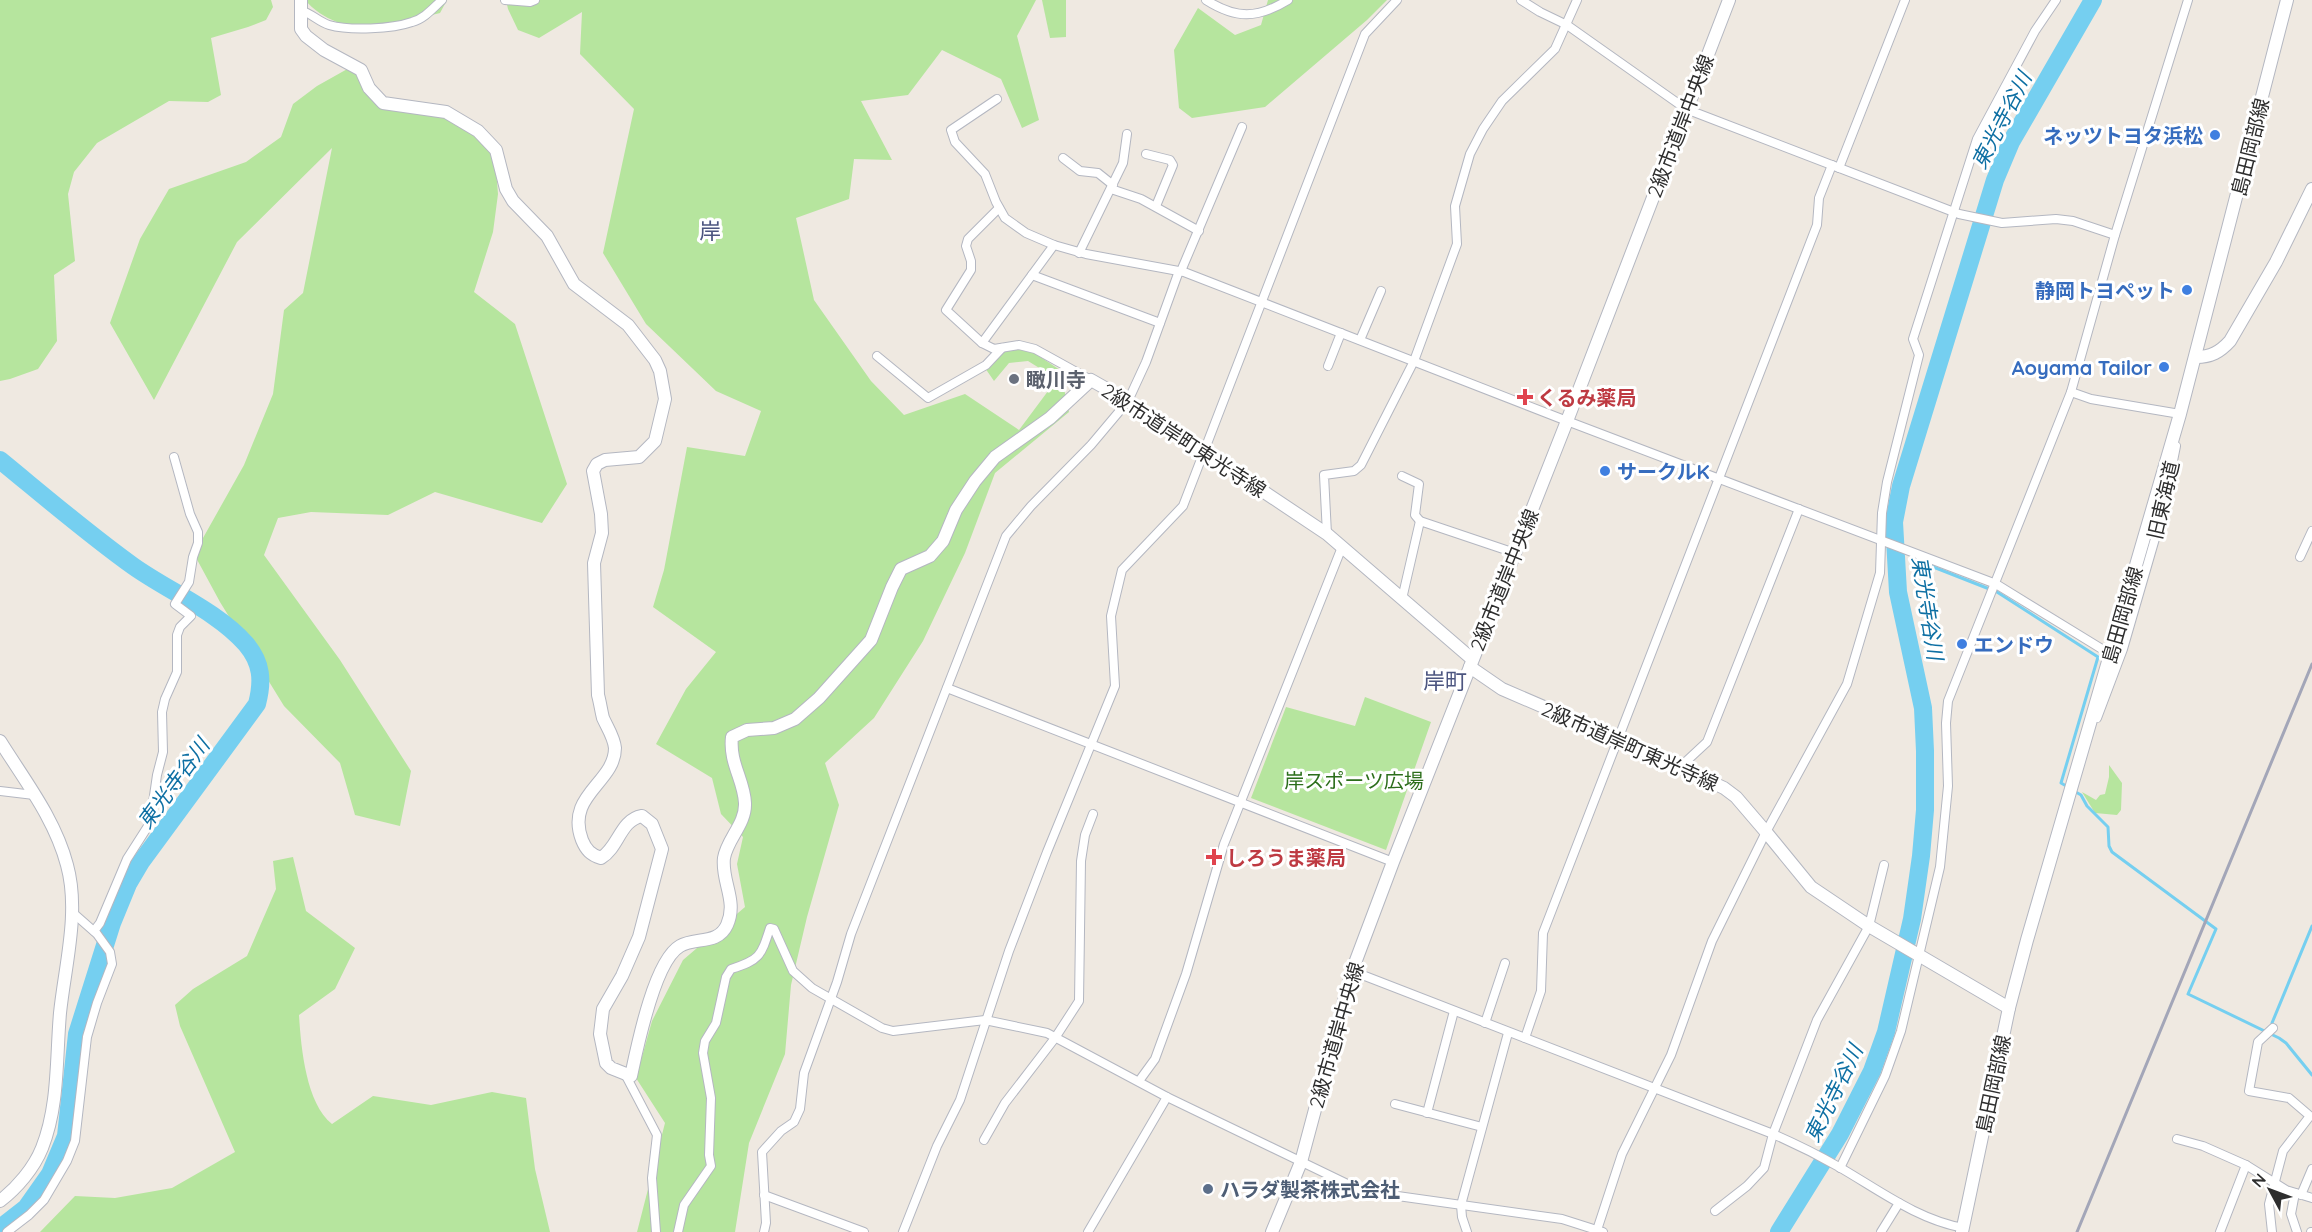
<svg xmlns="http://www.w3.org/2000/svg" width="2312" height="1232" font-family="Quicksand,'Noto Sans JP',sans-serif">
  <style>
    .green { fill: #b6e59e }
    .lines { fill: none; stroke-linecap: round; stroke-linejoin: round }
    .stream { stroke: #75cff0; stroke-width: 3 }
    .river { stroke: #75cff0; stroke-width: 18 }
    .street-casing { stroke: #b4b7c1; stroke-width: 10 }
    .secondary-casing { stroke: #b4b7c1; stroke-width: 14 }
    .street { stroke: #fff; stroke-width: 8 }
    .secondary { stroke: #fff; stroke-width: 12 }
    .rail { stroke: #a3a6b8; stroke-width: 3 }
    .shop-dot { fill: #3f7fe0; stroke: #fff; stroke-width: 2 }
    .worship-dot { fill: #6b7280; stroke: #fff; stroke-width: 2 }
    .health-dot { fill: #e0444e; stroke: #fff; stroke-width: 2 }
    .service-dot { fill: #5c6f8a; stroke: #fff; stroke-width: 2 }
    .labels { text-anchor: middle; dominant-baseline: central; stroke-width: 6; stroke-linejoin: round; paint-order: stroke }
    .street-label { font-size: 20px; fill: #2e2e2e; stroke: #fff }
    .shop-label { font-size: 20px; font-weight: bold; fill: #366cbe; stroke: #fff; text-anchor: end }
    .worship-label { font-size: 20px; font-weight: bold; fill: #5b616d; stroke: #fff; text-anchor: start }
    .health-label { font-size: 20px; font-weight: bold; fill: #be3a42; stroke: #fff; text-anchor: start }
    .park-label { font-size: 20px; fill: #2c6e1b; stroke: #fff }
    .service-label { font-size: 20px; font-weight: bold; fill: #4e5e75; stroke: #fff; text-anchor: start }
    .water-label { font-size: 21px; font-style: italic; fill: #0d6fa3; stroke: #fff }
    .quarter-label { font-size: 22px; fill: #4d5680; stroke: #fff }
  </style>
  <rect width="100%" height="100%" fill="#efe9e1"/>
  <g class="green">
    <polygon points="0,0 271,0 273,7 266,20 248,27 211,38 221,95 208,102 169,101 97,143 74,172 68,194 75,261 54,275 57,341 38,369 10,379 0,381"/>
    <path d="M305,0H447L440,13C422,17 398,28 381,29C352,30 323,21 305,0Z"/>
    <polygon points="506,0 1036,0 1017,36 1039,120 1022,128 1001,79 942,50 908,95 861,101 892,160 854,159 849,199 796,218 814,300 871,381 904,415 965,394 1019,430 1057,379 1028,361 1009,363 994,381 985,368 1005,350 1030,350 1060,370 1069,412 995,473 965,553 923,641 874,718 825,763 839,805 807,917 791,985 785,1054 749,1143 735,1232 637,1232 665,1123 636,1078 652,1021 683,960 745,907 737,864 743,837 721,814 712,778 656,744 686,689 716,652 653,607 664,570 687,447 745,456 761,411 716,391 646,324 603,253 634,109 580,54 582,12 539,38 518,30 508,9"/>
    <polygon points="1042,0 1066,0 1066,37 1050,38"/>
    <polygon points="1268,0 1387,0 1367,20 1265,107 1192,118 1179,108 1174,50 1198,8 1235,35 1261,25"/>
    <polygon points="358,63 380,104 461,115 495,157 498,194 493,232 474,292 515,324 567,484 542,523 435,492 388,515 311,512 278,518 264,555 340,660 411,771 400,826 355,815 340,763 284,706 220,602 194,554 244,465 273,394 284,310 303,293 332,148 237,242 154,400 110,323 140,239 169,189 246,162 281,137 293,104 317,86"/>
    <polygon points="1365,697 1431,722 1386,850 1251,798 1286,707 1355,726"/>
    <polygon points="2109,765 2122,783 2121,810 2117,815 2095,813 2082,792 2096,800 2100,795 2105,794 2109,777"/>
    <path d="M293,857L306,911L355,948L335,989L299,1015C301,1048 306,1103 332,1124L373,1096L431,1105L492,1092L526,1098L535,1169L550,1232H40L75,1196L115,1198L172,1188L235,1152L180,1026L175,1005L193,989L247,956L276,889L273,861Z"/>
  </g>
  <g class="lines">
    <g class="stream">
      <polyline points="1913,559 1997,592 2098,657 2061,783 2068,787"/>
      <polyline points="2074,791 2081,795 2087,806 2108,827 2109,846 2112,852 2216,929 2188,994 2279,1038 2286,1043 2312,1075"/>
      <polyline points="2272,1023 2312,926"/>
    </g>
    <g class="river">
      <path d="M0,460C44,496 87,533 133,566C168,591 217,611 246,644C262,663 263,681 257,704L141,862L128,884L112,923L77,1034L66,1136L50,1174L26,1208L0,1228"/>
      <polyline points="1779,1232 1840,1134 1872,1071 1886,1032 1912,919 1921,856 1925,810 1925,751 1923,708 1898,592 1894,522 1901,486 1995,180 2011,142 2093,0"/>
    </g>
    <g class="street-casing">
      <g id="street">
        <polyline points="505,0 530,2 535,0"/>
        <path d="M1206,0C1236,19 1257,19 1288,0"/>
        <polyline points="1521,0 1540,12 1567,25 1686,109 1959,214 2002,223 2056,219 2073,221 2115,235"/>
        <path d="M300,10C311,13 319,22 329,25C350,31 392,29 412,22C424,19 433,8 442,0"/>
        <polyline points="997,99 951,130 955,142 985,174 996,202 1005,218 1026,233 1054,245 1086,254 1184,272 1567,421 1996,584 2110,654"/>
        <polyline points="1146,154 1170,160 1173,165 1156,206"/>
        <polyline points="1063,158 1080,171 1098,173 1113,185"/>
        <polyline points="1839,168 1905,0"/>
        <polyline points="1111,189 1141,199 1199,231"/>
        <polyline points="999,208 968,239 966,246 971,261 971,270 946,310 982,343 994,349 1019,345 1035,349 1091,380"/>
        <polyline points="1079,253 1123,163 1127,134"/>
        <polyline points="1181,271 1242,127"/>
        <polyline points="1032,275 1160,323"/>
        <polyline points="1360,340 1381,291"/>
        <polyline points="982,343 1054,245"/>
        <polyline points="877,356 928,398 986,365 1002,348"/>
        <polyline points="1328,366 1341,333"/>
        <polyline points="2071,392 2091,399 2180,414 2180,418"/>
        <polyline points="1402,476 1419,484 1415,515 1420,521"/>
        <polyline points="1327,534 1324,475 1354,471 1361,465 1414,361 1457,244 1455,206 1470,154 1483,129 1502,101 1555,49 1577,0"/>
        <polyline points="2300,557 2312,531"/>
        <polyline points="1402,599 1420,521 1515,553"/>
        <polyline points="947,688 1393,862"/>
        <polyline points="2097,718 2123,649 2163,511 2176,446"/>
        <polyline points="1679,768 1707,742 1799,509"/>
        <polyline points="0,791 34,795"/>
        <polyline points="94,931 100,923 127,859 150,823 157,775 163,752 162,712 165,699 177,672 177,635 180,627 191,616 175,604 189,582 193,557 198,543 198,532 190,514 174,457"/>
        <path d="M1352,971L1773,1134C1796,1144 1818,1155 1839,1167C1879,1190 1918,1220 1964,1228"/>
        <polyline points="1485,1023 1505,963"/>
        <polyline points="1525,1038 1541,991 1543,933 1817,225 1819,198 1832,165"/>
        <polyline points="625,1074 657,1135 652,1178 656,1232"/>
        <polyline points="1139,1081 1155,1059 1186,974 1224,844 1342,547"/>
        <polyline points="1395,1104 1482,1127"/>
        <polyline points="1427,1113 1454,1011"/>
        <polyline points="2177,1139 2203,1146 2246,1165 2286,1190 2312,1198"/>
        <polyline points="984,1140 1005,1103 1055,1038 1079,1001 1081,861 1085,835 1093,814"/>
        <polyline points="1840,1168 1885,1076 1901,1031 1940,867 1948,786 1946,723 1948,701 2071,392 2115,235 2188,0"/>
        <polyline points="2295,1193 2291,1214 2297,1232"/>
        <polyline points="764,1195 864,1232"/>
        <polyline points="2301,1195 2312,1169"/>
        <polyline points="1715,1211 1747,1186 1764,1168 1773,1134 1817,1020 1869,926 1884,865"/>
        <polyline points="1597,1230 1622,1154 1671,1055 1712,941 1766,832 1847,684 1880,573 1882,513 1887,482 1919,355 1913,339 1977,139 2035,31 2056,0"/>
        <polyline points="7,1232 29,1215 44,1200 67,1161 75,1141 87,1037 97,1003 112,964 110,952 97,934 72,912"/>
        <path d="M678,1232L684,1205L711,1166L709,1155L711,1098L703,1053L705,1041L716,1023L726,977L731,969C760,960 761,956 770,928L774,929L793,971L812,988L882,1028L893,1031L985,1020L1047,1033L1167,1097L1362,1191L1562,1219L1603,1232"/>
        <polyline points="764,1232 766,1223 762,1152 781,1131 794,1122 800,1109 804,1073 837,982 851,934 1006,536 1031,506 1091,445 1128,401 1146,362 1179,271"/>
        <polyline points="903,1232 937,1146 960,1100 1009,951 1047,852 1115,686 1111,616 1122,570 1183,506 1365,34 1397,0"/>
        <polyline points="1088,1232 1167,1097"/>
        <polyline points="1467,1232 1462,1217 1461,1205 1508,1033"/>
        <polyline points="1881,1232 1899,1203"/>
        <polyline points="2220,1232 2246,1165"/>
        <polyline points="2272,1232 2269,1204 2283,1151 2310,1116 2289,1098 2249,1091 2258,1042 2273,1028"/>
        <polyline points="2311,1232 2312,1232"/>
      </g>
    </g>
    <g class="secondary-casing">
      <g id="secondary">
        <path d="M301,0V29L306,36L324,50L361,70L369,88L383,103L446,112L478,131L496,150L506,189L513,201L547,236L574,284L628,325L655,360L660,371L665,399L655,441L639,457L605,460L597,464L593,471L601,514L602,533L594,563L598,695C600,702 601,710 603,718C607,727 614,737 615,748C615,783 565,795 582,840C586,850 591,855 601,858C619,847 620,820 642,816L652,824L662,849L639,937L622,976L603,1009L600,1034L606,1063L611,1068L631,1076C637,1048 654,961 680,946C695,937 718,945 727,925C738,901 721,881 724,858C727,839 746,824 745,803C744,780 729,763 732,737L747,730L774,728L795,719L819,698L871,640L892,587L901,569L930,556L943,541L956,510L975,481L995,457L1050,418L1091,380L1128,401L1327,534L1472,659"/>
        <path d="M2196,357C2211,357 2220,352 2230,341L2276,262L2312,189"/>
        <polyline points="1470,667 1502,689 1618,739 1724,788 1736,797 1766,832 1811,887 1869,926 2009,1008"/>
        <path d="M0,741C25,781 55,819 67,865C80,912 65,965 60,1013C56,1059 59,1105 42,1148C34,1168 17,1188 0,1201"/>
        <polyline points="1272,1232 1301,1162 1352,971 1393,862 1567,421 1729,0"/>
        <polyline points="1962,1232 2009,1008 2027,940 2180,414 2287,0"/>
      </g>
    </g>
    <use href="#street" class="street"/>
    <use href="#secondary" class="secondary"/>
    <polyline class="rail" points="2077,1232 2312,664"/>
  </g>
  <g class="shop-dot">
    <circle cx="2215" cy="135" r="6"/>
    <circle cx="2187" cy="290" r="6"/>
    <circle cx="2164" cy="367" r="6"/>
    <circle cx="1605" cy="471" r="6"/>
    <circle cx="1962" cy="644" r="6"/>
  </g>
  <circle class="worship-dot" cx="1014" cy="379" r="6"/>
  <g class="health-dot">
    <path d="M1522 388h6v6h6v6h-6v6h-6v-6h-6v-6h6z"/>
    <path d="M1211 848h6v6h6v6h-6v6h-6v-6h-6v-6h6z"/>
  </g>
  <circle class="service-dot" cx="1208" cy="1189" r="6"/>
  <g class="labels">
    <g class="street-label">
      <text transform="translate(1680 126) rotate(-69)">2級市道岸中央線</text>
      <text transform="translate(2250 147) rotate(-76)">島田岡部線</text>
      <text transform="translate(1184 440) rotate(33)">2級市道岸町東光寺線</text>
      <text transform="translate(2163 500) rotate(-77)">旧東海道</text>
      <text transform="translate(1504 580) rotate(-68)">2級市道岸中央線</text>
      <text transform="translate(2122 615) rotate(-74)">島田岡部線</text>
      <text transform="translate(1630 746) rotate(24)">2級市道岸町東光寺線</text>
      <text transform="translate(1336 1035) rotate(-74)">2級市道岸中央線</text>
      <text transform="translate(1993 1084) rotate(-78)">島田岡部線</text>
    </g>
    <g class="shop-label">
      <text x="2203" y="135">ネッツトヨタ浜松</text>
      <text x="2175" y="290">静岡トヨペット</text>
      <text x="2152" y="367">Aoyama Tailor</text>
      <text x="1617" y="471" text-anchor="start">サークルK</text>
      <text x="1974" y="644" text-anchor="start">エンドウ</text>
    </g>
    <g class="worship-label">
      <text x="1026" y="379">瞰川寺</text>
    </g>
    <g class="health-label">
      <text x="1537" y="397">くるみ薬局</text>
      <text x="1226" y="857">しろうま薬局</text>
    </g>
    <g class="park-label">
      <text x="1354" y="780">岸スポーツ広場</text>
    </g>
    <g class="service-label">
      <text x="1220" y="1189">ハラダ製茶株式会社</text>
    </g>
    <g class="water-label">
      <text transform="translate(2001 120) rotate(-63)">東光寺谷川</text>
      <text transform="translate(1928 608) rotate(81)">東光寺谷川</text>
      <text transform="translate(173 783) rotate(-54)">東光寺谷川</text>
      <text transform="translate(1833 1093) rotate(-64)">東光寺谷川</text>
    </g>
    <g class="quarter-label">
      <text x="710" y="231">岸</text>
      <text x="1445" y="681">岸町</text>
    </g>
  </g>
  <g transform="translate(2270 1190) rotate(311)" stroke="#ffffff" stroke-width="4.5" paint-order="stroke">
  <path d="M0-4.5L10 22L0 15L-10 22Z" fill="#2e2e2e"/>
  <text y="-9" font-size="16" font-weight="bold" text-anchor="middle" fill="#2e2e2e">N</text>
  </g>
</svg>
